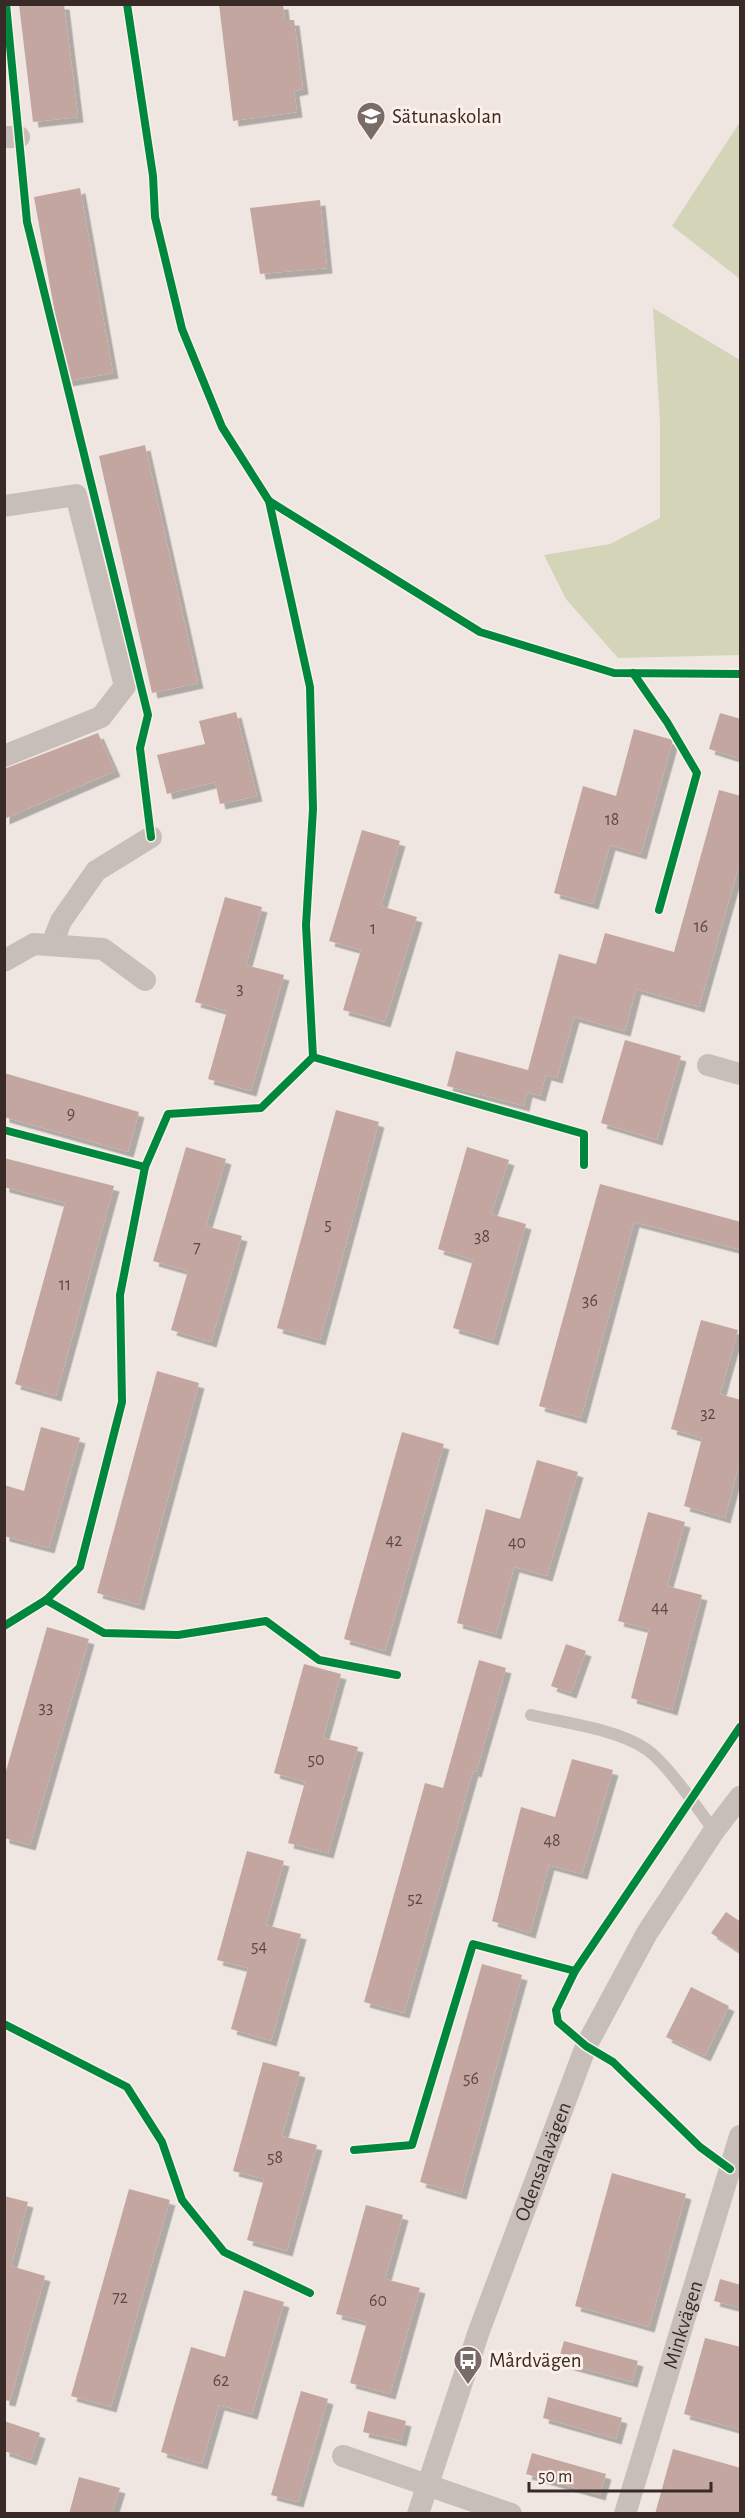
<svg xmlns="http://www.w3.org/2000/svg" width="745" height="2518" font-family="'Alegreya Sans',sans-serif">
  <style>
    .green { fill: #d4d4b9 }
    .building { fill: #c4a6a1; filter: url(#shadow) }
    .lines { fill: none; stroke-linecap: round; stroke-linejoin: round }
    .lane { stroke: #c8beb9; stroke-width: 12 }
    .street { stroke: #c8beb9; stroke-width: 22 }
    .cycleway-casing { stroke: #fcf0e8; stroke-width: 11 }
    .cycleway { stroke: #00873e; stroke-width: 8 }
    .labels { text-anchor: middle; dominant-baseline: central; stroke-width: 6; stroke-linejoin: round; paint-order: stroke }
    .number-label { font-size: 18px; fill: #5c4946 }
    .poi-label { font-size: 21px; fill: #392a27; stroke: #fcf0e8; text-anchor: start }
    .street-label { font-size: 21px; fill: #392a27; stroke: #fcf0e8 }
  </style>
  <defs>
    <filter id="shadow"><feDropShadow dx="5.5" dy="5.5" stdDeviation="0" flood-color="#0004"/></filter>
  </defs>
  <rect width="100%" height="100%" fill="#efe6e1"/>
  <g class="green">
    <polygon points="740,122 740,279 672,226"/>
    <polygon points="653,308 740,360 740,655 618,658 566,599 544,555 610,544 660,518 660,422"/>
  </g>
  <g class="building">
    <polygon points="19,4 64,4 78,117 33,122"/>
    <polygon points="219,4 283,4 285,20 294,20 303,89 294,91 297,112 233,121"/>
    <polygon points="80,188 113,373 67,381 34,197"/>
    <polygon points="320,200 327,268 260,274 250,208"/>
    <polygon points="145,445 198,683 152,693 99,456"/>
    <polygon points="236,712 257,796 220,804 215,782 167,794 157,755 205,744 199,721"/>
    <polygon points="720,713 741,719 741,759 709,749"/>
    <polygon points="634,729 673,740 641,854 610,845 593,904 554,893 583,786 616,796"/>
    <polygon points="98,733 115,771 4,819 4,769"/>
    <polygon points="719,790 741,796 741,858 699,1007 636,989 625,1031 574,1017 557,1078 546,1075 540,1096 527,1092 524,1106 447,1086 456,1051 528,1070 559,954 596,964 605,933 674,952"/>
    <polygon points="362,830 400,841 381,906 417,917 385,1022 343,1010 361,950 329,941"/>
    <polygon points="225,897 262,907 246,965 284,975 251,1091 208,1079 227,1011 195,1002"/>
    <polygon points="625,1040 681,1056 657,1140 601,1123"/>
    <polygon points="4,1073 139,1112 128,1152 4,1117"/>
    <polygon points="336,1110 379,1122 320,1340 277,1328"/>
    <polygon points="186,1147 226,1159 206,1226 242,1236 211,1342 171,1330 188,1271 153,1261"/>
    <polygon points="467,1147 509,1160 491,1214 526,1224 493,1340 453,1328 473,1260 438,1249"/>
    <polygon points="4,1158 114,1186 56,1396 15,1384 65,1203 4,1187"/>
    <polygon points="600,1184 741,1222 741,1250 634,1222 581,1418 539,1406"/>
    <polygon points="701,1320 738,1330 720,1394 741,1400 741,1457 725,1518 684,1506 702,1438 671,1429"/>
    <polygon points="157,1371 199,1383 139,1605 97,1593"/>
    <polygon points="41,1427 80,1438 49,1548 4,1536 4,1485 24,1491"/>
    <polygon points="402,1432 444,1444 385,1651 344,1639"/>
    <polygon points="537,1460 578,1472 547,1576 514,1567 496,1634 457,1623 486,1509 520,1519"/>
    <polygon points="648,1512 685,1522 667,1586 702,1595 672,1710 631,1698 649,1629 618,1621"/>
    <polygon points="47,1627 89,1639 30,1845 4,1838 4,1778"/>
    <polygon points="566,1644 586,1651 571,1693 551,1686"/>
    <polygon points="479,1660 506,1668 476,1772 473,1771 404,2013 364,2002 425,1783 443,1788"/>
    <polygon points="304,1664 341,1674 323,1738 358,1747 328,1853 288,1843 305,1782 274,1773"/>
    <polygon points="572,1759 613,1770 582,1874 549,1865 530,1933 492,1921 521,1807 555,1817"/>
    <polygon points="247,1851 284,1861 266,1925 301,1934 271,2041 231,2029 248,1968 217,1960"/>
    <polygon points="726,1912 741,1922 741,1953 711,1933"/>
    <polygon points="482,1964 522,1975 461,2194 420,2182"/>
    <polygon points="691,1987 729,2006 705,2056 666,2037"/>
    <polygon points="263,2062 300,2072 282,2136 317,2145 287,2251 247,2240 264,2179 233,2171"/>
    <polygon points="612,2173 686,2194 649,2327 575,2306"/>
    <polygon points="129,2189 170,2200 111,2407 71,2396"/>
    <polygon points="4,2196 28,2202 11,2266 45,2276 10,2401 4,2400"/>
    <polygon points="366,2205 403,2215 385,2279 420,2288 390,2394 350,2383 367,2322 336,2314"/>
    <polygon points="720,2279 741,2285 741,2308 714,2301"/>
    <polygon points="244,2290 284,2302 252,2414 219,2405 202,2464 161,2452 191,2347 225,2357"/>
    <polygon points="705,2338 741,2347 741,2430 684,2414"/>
    <polygon points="564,2341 638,2361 632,2382 558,2362"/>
    <polygon points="301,2391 328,2399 298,2502 271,2495"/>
    <polygon points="548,2397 622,2418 616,2439 543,2418"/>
    <polygon points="368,2411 406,2421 401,2441 363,2432"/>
    <polygon points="4,2421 40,2433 31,2460 4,2451"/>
    <polygon points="673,2449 741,2468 741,2514 655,2514"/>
    <polygon points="532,2453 606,2474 600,2495 526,2474"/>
    <polygon points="79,2477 120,2488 112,2514 69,2514"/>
  </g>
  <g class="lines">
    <path class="lane" d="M531,1715C565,1723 617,1729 646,1749C666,1762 700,1811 714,1831"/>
    <g class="street">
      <polyline points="4,137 19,137"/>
      <polyline points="4,506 76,495 125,686 101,717 4,756"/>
      <polyline points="52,944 61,921 96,871 151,837"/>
      <polyline points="4,961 34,944 103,949 145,980"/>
      <polyline points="708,1065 740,1074"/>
      <polyline points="343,2456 511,2514"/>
      <path id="s1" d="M418,2514L479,2331L586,2046L647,1933L714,1831L740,1797"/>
      <path id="s2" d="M625,2514L740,2136"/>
    </g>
    <g class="cycleway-casing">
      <g id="cycleway">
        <polyline points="6,4 27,222 148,715 140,748 151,837"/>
        <polyline points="269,501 480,632 614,673 740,674"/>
        <polyline points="633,673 667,722 697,773 659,910"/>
        <polyline points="313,1057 584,1134 584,1165"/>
        <polyline points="4,1130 145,1167"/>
        <polyline points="46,1600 104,1633 178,1635 266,1621 319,1660 397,1675"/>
        <polyline points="4,1626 46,1600 80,1567 122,1402 120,1295 145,1167 168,1114 261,1108 313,1057 306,925 313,809 310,687 269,501 222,427 182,329 155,217 153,176 127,4"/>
        <polyline points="575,1971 740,1727"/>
        <polyline points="4,2024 127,2087 162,2142 182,2200 224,2252 310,2293"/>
        <polyline points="354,2150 412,2145 473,1944 575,1971 556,2010 558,2022 586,2046 613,2062 700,2147 730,2169"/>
      </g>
    </g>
    <use href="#cycleway" class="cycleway"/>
  </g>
  <defs>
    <g id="school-pin" transform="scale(1.5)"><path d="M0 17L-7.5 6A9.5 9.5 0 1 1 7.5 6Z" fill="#796c68" stroke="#fcf0e8"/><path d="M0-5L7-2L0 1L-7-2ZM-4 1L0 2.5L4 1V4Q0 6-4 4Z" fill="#fff"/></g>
    <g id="bus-pin" transform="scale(1.5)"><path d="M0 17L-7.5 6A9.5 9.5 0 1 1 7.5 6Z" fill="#796c68" stroke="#fcf0e8"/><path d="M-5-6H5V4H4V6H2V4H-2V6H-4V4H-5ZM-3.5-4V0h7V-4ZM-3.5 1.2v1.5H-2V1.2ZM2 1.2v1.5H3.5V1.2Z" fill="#fff"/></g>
  </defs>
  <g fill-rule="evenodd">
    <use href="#school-pin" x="371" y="116"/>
    <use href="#bus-pin" x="468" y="2360"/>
  </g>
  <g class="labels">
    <g class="number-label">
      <text x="612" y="820">18</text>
      <text x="701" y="927">16</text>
      <text x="373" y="929">1</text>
      <text x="240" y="989">3</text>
      <text x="71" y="1114">9</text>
      <text x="328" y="1225">5</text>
      <text x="482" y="1237">38</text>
      <text x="197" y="1248">7</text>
      <text x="65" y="1285">11</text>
      <text x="590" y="1301">36</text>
      <text x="708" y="1414">32</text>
      <text x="394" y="1541">42</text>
      <text x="517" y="1543">40</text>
      <text x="660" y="1608">44</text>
      <text x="46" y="1708">33</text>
      <text x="316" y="1760">50</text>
      <text x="552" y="1841">48</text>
      <text x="415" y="1899">52</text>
      <text x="259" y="1947">54</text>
      <text x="471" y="2079">56</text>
      <text x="275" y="2158">58</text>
      <text x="120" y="2298">72</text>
      <text x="378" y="2301">60</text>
      <text x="221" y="2381">62</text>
    </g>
    <g class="poi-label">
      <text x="392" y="116">Sätunaskolan</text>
      <text x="489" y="2360">Mårdvägen</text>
    </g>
    <g class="street-label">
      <text stroke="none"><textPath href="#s1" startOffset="374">Odensalavägen</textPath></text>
      <text stroke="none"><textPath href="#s2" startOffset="198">Minkvägen</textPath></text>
    </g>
  </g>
  <rect width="745" height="2518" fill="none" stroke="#392a27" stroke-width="12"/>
  <path d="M529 2482v9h182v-9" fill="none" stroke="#392a27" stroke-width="3"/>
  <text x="538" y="2482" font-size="18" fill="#392a27" stroke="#fcf0e8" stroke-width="4.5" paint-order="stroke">50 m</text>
</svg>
